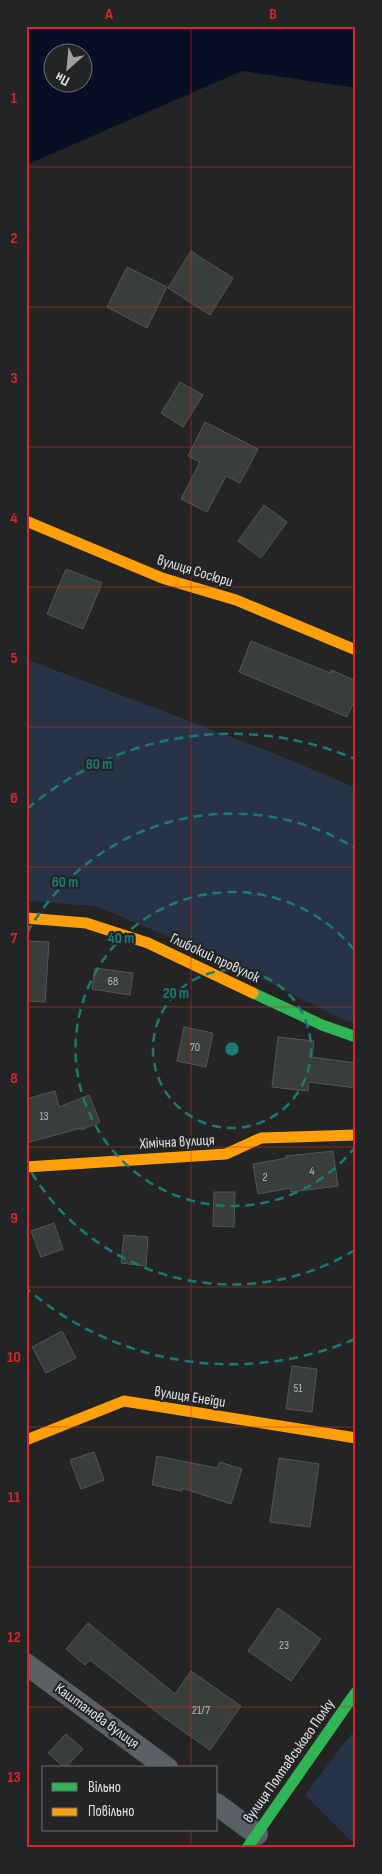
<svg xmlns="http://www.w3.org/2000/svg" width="382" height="1874" font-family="'Sofia Sans Condensed',sans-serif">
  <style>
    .green { fill: #293347 }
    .water { fill: #080f25; fill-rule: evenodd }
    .building { fill: #3a3e3a; stroke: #545555 }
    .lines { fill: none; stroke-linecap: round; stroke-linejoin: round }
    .street { stroke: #5b6066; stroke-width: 22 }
    .fast { stroke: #30b455; stroke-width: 11 }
    .slow { stroke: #ff9f0a; stroke-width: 11 }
    .grid { fill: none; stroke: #d62828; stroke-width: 1; stroke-opacity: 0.55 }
    .ring { fill: none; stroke: #1a7b74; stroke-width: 2.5; stroke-dasharray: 9 6 }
    .labels { text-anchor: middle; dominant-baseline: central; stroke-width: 4.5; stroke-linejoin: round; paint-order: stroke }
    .number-label { font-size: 12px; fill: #b7b9ba }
    .street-label { font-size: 15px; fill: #e1e2e4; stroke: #232426 }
    .centre { fill: #1a7b74; stroke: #232426; stroke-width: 2.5 }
    .ring-label { font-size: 15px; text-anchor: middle; font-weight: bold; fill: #1a7b74; stroke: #232426; stroke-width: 4.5; stroke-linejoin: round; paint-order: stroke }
    .neatline { fill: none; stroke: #d62828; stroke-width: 2 }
    .grid-label { font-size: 16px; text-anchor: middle; font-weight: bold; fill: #d62828 }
  </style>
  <rect width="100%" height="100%" fill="#242425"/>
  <g class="green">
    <polygon points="26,659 273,753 356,788 356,1023 344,1020 222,959 96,906 26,901"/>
    <polygon points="356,1728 356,1846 305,1795"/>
  </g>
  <path class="water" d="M26,26H356V88L242,71L26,165ZM52,52H82V82H52Z"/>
  <g class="building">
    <polygon points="191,251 233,278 210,315 168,288"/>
    <polygon points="127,267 167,287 147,328 107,307"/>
    <polygon points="180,382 203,395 183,427 161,413"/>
    <polygon points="205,422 258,449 240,483 226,476 207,512 181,499 200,462 188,456"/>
    <polygon points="264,505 287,522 261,558 238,541"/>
    <polygon points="66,569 102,583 83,629 47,614"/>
    <polygon points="251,641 330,673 331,670 356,681 356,697 347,717 239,672"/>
    <polygon points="26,941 49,942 45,1002 26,1001"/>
    <polygon points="95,968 133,973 130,995 92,989"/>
    <polygon points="184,1027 213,1033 206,1067 177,1061"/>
    <polygon points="278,1037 314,1041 312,1057 356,1063 356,1088 309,1082 308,1091 272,1087"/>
    <polygon points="55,1091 59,1107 89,1095 100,1122 81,1130 81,1128 26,1143 26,1099"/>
    <polygon points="333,1151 338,1186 291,1192 291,1188 258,1194 253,1164 287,1158 286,1156"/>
    <polygon points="214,1192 235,1192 234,1227 213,1226"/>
    <polygon points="54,1223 63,1249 41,1257 31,1231"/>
    <polygon points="124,1235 148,1237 146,1266 121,1263"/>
    <polygon points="62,1331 76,1358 46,1373 32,1347"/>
    <polygon points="292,1366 317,1369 312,1412 286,1409"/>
    <polygon points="94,1452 104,1480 81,1489 70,1460"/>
    <polygon points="157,1456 217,1468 220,1462 242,1469 231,1504 182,1488 182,1491 152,1485"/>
    <polygon points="279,1458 319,1464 310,1527 270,1522"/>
    <polygon points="278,1608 321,1639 291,1681 248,1651"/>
    <polygon points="88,1623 175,1694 191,1671 241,1706 210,1750 163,1717 90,1660 85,1665 66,1649"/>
    <polygon points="66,1734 83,1749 65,1768 48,1753"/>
  </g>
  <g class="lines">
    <g class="street">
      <polyline points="26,1664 167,1768"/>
      <polyline points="216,1804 257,1834"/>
    </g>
    <g class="fast">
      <polyline points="253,993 322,1025 356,1037"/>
      <polyline points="247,1848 356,1692"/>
    </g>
    <g class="slow">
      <polyline points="26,521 162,578 236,600 356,650"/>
      <polyline points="26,918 86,923 148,943 253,993"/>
      <polyline points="26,1167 226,1154 261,1138 356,1135"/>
      <polyline points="26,1440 124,1401 356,1438"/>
    </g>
  </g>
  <path class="grid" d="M191,26V1768M26,167H356M26,307H356M26,447H356M26,587H356M26,727H356M26,867H356M26,1007H356M26,1147H356M26,1287H356M26,1427H356M26,1567H356M26,1707H356M191,1830V1848"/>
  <g class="ring">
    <circle cx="232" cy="1049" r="79"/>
    <path d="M356 1146A157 157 0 1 1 356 952"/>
    <path d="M355 1250A236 236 0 0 1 27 1165M27 933A236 236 0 0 1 355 848"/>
    <path d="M355 1339A315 315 0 0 1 27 1289M27 809A315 315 0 0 1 355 759"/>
  </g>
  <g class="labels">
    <g class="number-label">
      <text x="113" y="981">68</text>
      <text x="195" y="1047">70</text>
      <text x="44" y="1116">13</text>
      <text x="312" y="1171">4</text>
      <text x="265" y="1177">2</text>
      <text x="298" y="1388">51</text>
      <text x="284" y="1645">23</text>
      <text x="201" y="1710">21/7</text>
    </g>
    <g class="street-label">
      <text transform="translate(195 571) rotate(17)">вулиця Сосюри</text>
      <text transform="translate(215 958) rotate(25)">Глибокий провулок</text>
      <text transform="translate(177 1142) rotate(-3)">Хімічна вулиця</text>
      <text transform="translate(190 1397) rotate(9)">вулиця Енеїди</text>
      <text transform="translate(97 1716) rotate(36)">Каштанова вулиця</text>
      <text transform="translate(289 1761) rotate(-55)">вулиця Полтавського Полку</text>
    </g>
  </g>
  <circle cx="232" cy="1049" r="8" class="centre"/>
  <g class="ring-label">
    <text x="99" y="769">80 m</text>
    <text x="65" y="887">60 m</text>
    <text x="121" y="943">40 m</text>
    <text x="176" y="998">20 m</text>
  </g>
  <rect width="382" height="1874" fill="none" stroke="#232426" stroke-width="55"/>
  <rect x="42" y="1766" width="175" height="65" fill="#232426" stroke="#6f7072"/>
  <rect x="52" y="1783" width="25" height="8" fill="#30b455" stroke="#6f7072"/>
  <text x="88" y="1792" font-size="15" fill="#e1e2e4">Вільно</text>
  <rect x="52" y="1808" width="25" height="8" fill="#ff9f0a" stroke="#6f7072"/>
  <text x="88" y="1816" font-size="15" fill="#e1e2e4">Повільно</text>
  <g transform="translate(68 68) rotate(207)"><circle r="24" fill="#232426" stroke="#6f7072"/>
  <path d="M0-4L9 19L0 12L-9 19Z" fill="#9fa0a1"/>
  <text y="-8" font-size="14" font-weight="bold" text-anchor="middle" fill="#e1e2e4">Пн</text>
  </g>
  <rect x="28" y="28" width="326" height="1818" class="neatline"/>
  <g class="grid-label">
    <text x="109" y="19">A</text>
    <text x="273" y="19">B</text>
    <text x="14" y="103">1</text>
    <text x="14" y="243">2</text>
    <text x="14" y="383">3</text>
    <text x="14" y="523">4</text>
    <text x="14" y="663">5</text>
    <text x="14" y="803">6</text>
    <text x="14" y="943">7</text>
    <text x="14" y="1083">8</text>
    <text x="14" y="1223">9</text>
    <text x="14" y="1362">10</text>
    <text x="14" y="1502">11</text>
    <text x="14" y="1642">12</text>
    <text x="14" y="1782">13</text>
  </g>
</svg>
